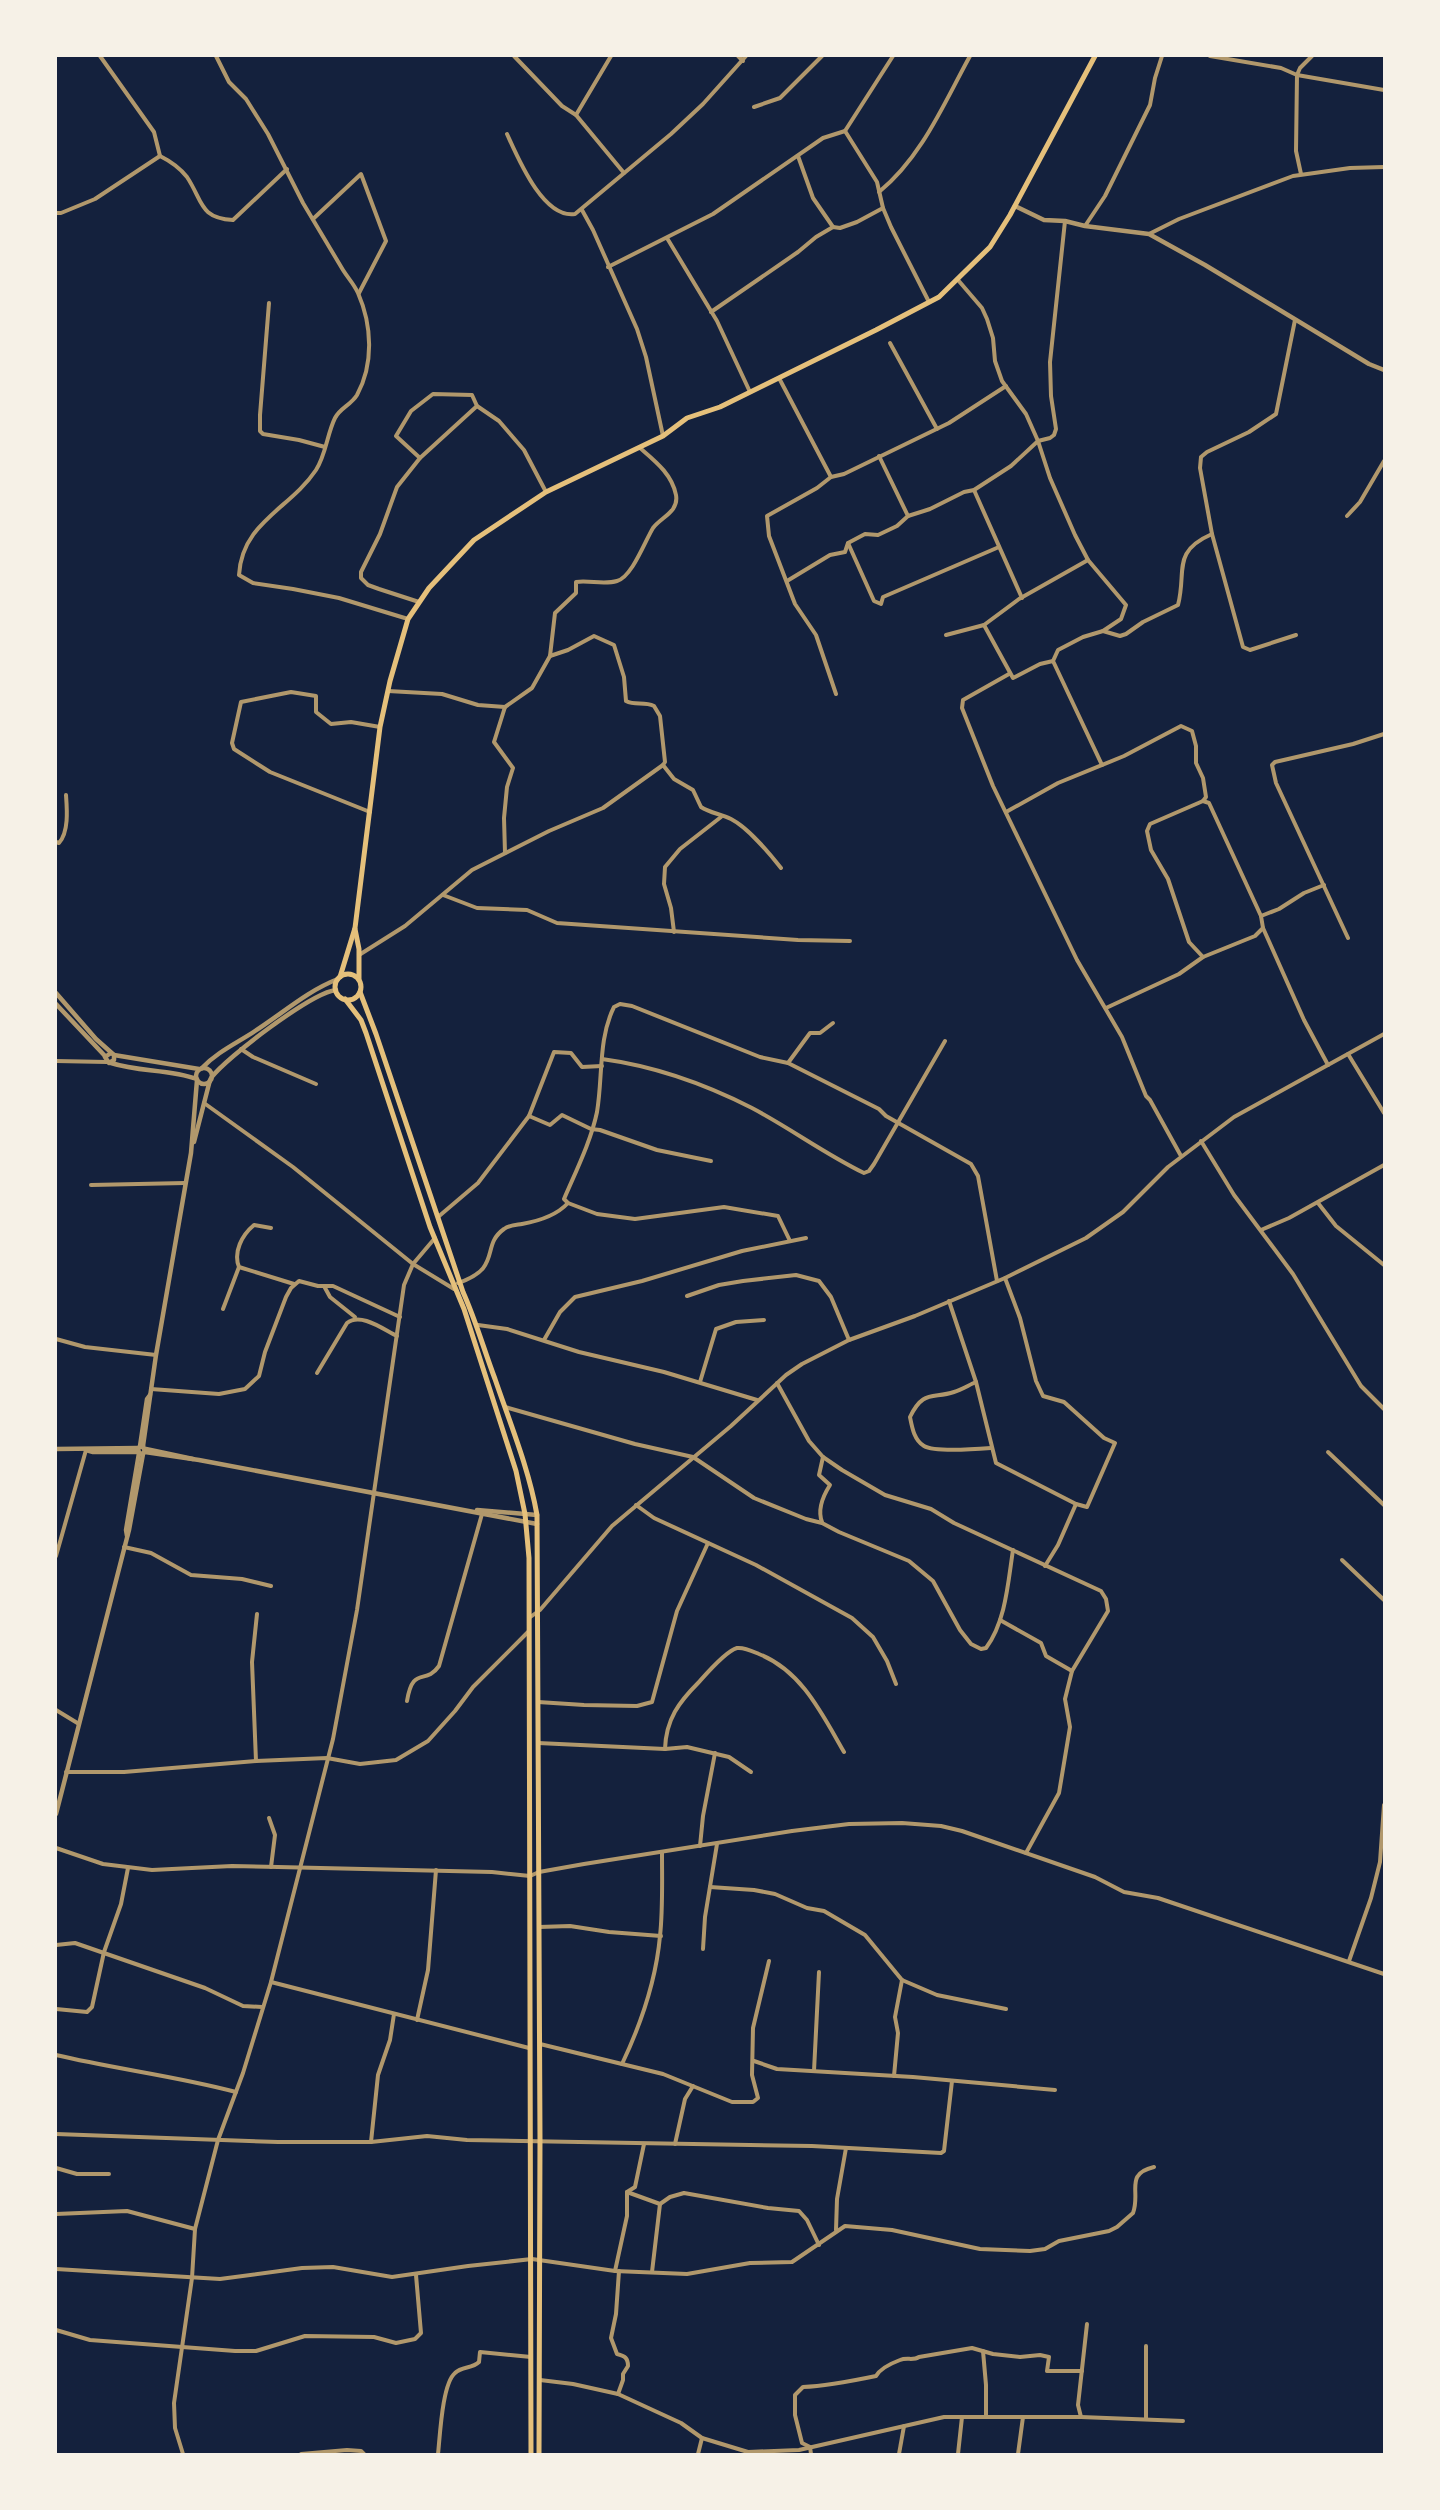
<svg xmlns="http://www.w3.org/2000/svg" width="1440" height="2510" font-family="'PT Sans',sans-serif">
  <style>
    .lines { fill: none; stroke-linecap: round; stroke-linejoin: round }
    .minor { stroke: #b1986c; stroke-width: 4 }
    .tertiary { stroke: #b1986c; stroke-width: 4.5 }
    .primary { stroke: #e5c07b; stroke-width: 5 }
  </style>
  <rect width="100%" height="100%" fill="#14213d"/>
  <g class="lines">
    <g class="minor">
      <polyline points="100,56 154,132 160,156"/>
      <path d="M216,56L229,82L246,99L268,134L303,203L343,270C348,278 354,284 358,293C372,325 374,364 357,395C351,405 340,408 335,418C327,434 326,455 316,470C290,509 242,522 239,575L253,583L293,589L339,598L408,619"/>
      <polyline points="514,56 562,106 576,115 624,173"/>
      <polyline points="738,56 743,61"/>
      <polyline points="1210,56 1281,68 1297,75 1384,90"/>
      <polyline points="754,107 780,98 822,56"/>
      <polyline points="576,115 611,56"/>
      <polyline points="845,131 877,182 883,208 891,227 929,302"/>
      <path d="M507,134C518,158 543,219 575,214L671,134L703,104L746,56"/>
      <polyline points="798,156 813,198 833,227"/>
      <polyline points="1301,174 1296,151 1297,75 1300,68 1312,56"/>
      <path d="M879,192C922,157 944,103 970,56"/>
      <polyline points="582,210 593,230 637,329 646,357 663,436"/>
      <path d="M56,213H61L95,199L160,156C170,161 180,168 187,177C203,201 199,218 233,220L287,169"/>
      <polyline points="313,219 361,174 386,241 359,293"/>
      <polyline points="1085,226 1105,196 1150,105 1155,78 1162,56"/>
      <polyline points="1149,234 1179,219 1293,176 1350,168 1384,167"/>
      <polyline points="667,238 717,321 750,392"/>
      <polyline points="608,267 713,214 823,138 845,131 893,56"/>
      <polyline points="958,280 982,308 987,319 993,338 995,361 1002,381 1026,414 1038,441 1050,478 1075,535 1088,560 1126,605 1121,619 1103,631"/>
      <polyline points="269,303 260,415 260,431 263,434 299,440 325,447"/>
      <polyline points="711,312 798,252 816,237 833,227 840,228 857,222 883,208"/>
      <polyline points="1295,320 1276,414 1249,432 1207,452 1201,457 1200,468 1212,534 1243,647 1250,650 1296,635"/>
      <polyline points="890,343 937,429"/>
      <polyline points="779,378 831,477"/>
      <polyline points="879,456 908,516"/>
      <polyline points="420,458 396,436 411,411 433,394 472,395 477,406 499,421 524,450 546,492"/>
      <polyline points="974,490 1022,598"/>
      <polyline points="1347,516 1360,502 1384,461"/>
      <polyline points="848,543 874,601 881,604 883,597 999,547"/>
      <polyline points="787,581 830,555 845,552 848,543 865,534 878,535 897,526 908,516 930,509 964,492 974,490 1011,466 1038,441 1050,438 1054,435 1056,429 1051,396 1050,362 1065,221"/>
      <polyline points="419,602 379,589 368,585 361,578 361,572 380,534 397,487 420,458 477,406"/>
      <path d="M984,625L1013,678L1040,664L1053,661L1058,650L1083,637L1103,631L1120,636L1126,634L1143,622L1178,605C1187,571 1171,552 1212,534"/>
      <polyline points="946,635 984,625 1019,599 1088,560"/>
      <path d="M550,656L568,650L594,636L614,645L624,677L626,701C635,706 644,701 654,706L660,716L665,762L663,765L674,779L693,790L701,807C710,813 721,814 731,819C747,827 770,854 781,868"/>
      <polyline points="1053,661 1102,765"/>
      <polyline points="1009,674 963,700 962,708 993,786 1077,960 1122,1037 1146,1096 1150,1100 1181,1156"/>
      <polyline points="388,691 442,694 478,705 505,707"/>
      <polyline points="836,694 816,635 795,604 769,536 767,516 817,488 831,477 844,474 949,423 1006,386"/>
      <polyline points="370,812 270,772 234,749 232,743 241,702 291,692 316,696 316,712 331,724 351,722 380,727"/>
      <polyline points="1006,812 1058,783 1124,756 1181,726 1192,731 1196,746 1196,763 1203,778 1206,797 1203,801"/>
      <path d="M56,842L59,843C69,832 67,809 66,795"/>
      <path d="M505,853L504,818L507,787L513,768L494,742L505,707L532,688L550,656L555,613L576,593V582C589,580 604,585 617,581C632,577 645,541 653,528C661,517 679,512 676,495C672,474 655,461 640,448"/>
      <polyline points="443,895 477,908 527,910 557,923 798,940 850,941"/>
      <polyline points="1263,928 1304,1020 1328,1065"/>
      <polyline points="674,932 671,908 664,884 665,867 680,849 721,817"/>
      <polyline points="1348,938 1276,783 1272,765 1275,762 1353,744 1384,734"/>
      <polyline points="359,955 405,926 472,870 549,831 603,808 663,765"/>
      <polyline points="1203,957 1189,942 1168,879 1151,850 1147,831 1150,824 1203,801 1209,803 1261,916"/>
      <polyline points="1106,1008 1179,974 1203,957 1255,936 1263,928 1261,916 1279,909 1304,893 1324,885"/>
      <polyline points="241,1049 253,1057 316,1084"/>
      <polyline points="1348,1054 1384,1113"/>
      <path d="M602,1059C654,1066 705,1084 752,1108C790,1128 825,1154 864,1173L869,1171L874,1164L945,1041"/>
      <polyline points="56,1061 107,1062"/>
      <polyline points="788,1063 810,1033 820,1033 833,1023"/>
      <polyline points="204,1103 293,1167 413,1264 454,1289"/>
      <polyline points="529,1116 550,1125 562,1115 591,1129 600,1130 657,1150 711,1161"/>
      <polyline points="1201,1141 1234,1195 1293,1274 1361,1386 1384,1409"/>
      <polyline points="91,1185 185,1183"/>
      <polyline points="1318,1203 1336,1226 1384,1265"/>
      <polyline points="438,1217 478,1183 529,1116 554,1052 571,1053 582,1067 602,1066"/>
      <path d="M271,1228L254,1225C242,1235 233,1252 239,1267L294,1284"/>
      <polyline points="1261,1230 1289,1218 1384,1165"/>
      <path d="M790,1241L778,1216L724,1207L635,1219L597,1214L568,1203L564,1199C576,1171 591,1141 597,1112C603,1077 598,1039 614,1007L620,1004L632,1006L760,1057L788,1063L879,1109L886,1116L971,1164L978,1176L997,1281"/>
      <polyline points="1005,1278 1020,1318 1036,1381 1043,1396 1064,1402 1104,1438 1115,1443 1087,1507 1076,1504 1058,1545 1045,1566"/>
      <path d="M458,1283C503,1268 480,1246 504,1229C509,1225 516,1225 522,1224C539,1221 556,1216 568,1203"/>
      <polyline points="324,1286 330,1297 355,1317"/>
      <polyline points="687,1296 719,1285 743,1281 796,1275 819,1281 831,1297 849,1340"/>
      <polyline points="949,1301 976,1382 996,1463 1076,1504"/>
      <polyline points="223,1309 239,1267"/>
      <polyline points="478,1325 507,1329 579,1352 664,1372 757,1400"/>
      <polyline points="56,1339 85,1347 156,1355"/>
      <polyline points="544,1340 560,1312 575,1297 642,1281 742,1251 806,1238"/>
      <path d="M317,1373L347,1323C361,1312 384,1330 397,1336"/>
      <polyline points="700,1382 716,1329 736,1322 764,1320"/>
      <path d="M976,1382C969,1385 961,1390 954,1392C932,1399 923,1390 910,1417C912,1427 914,1440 924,1446C934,1452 978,1449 991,1448"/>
      <polyline points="777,1383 809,1441 823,1457 842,1470 885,1495 931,1509 954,1523 1101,1591 1106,1599 1108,1611 1072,1671 1065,1699 1070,1727 1059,1793 1026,1853"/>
      <polyline points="151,1389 219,1394 245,1389 259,1376 265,1352 286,1297 291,1288 299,1281 318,1286 333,1286 400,1317"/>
      <path d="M505,1407L635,1444L693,1457L754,1498L806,1519L822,1523L839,1532L909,1561L933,1581L960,1630L971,1644L981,1649L986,1648C1006,1621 1008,1582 1013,1550"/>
      <polyline points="1328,1452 1384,1505"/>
      <polyline points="636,1505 654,1518 756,1565 852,1618 873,1637 887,1661 896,1684"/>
      <path d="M822,1522C817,1509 823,1496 830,1485L819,1475L823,1457"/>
      <polyline points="124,1547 151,1553 191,1575 242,1579 271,1586"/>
      <polyline points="56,1556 86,1450"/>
      <polyline points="1342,1560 1384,1600"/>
      <polyline points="529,1618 540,1610 612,1526 731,1426 786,1375 802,1364 849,1340 915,1316 1005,1278 1086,1238 1123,1212 1168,1167 1234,1117 1384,1034"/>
      <polyline points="1000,1620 1041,1643 1046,1656 1072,1671"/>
      <path d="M407,1701C413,1665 425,1686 439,1666L482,1514"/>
      <polyline points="538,1702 584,1705 637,1706 652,1702 677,1611 708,1543"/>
      <polyline points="56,1710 79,1724"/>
      <polyline points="538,1743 665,1749 687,1747 729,1757 751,1772"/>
      <path d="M665,1749C666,1719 679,1702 699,1682C707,1673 726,1651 737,1648C744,1647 752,1651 759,1654C802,1671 822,1714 844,1752"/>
      <polyline points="256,1761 252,1662 257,1614"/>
      <polyline points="66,1772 124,1772 256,1761 327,1758 360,1764 396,1760 428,1741 455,1711 473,1687 528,1632"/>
      <polyline points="269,1818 275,1835 271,1867"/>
      <polyline points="700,1846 703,1816 715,1753"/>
      <polyline points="56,1848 103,1864 152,1870 232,1866 278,1867 492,1872 530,1876 539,1872 584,1864 792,1831 849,1824 902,1823 941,1826 962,1831 1095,1877 1124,1892 1158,1898 1384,1974"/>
      <polyline points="710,1887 754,1890 775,1894 807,1908 824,1911 865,1935 902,1980 937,1995 1006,2009"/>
      <polyline points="539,1927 570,1926 609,1932 661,1936"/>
      <polyline points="56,1945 75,1943 205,1988 243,2006 262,2007"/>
      <polyline points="703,1949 705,1917 717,1844"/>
      <polyline points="1349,1961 1371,1898 1380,1862 1384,1805"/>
      <polyline points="271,1982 529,2048"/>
      <polyline points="56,2009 87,2012 92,2007 104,1952 121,1904 128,1868"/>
      <polyline points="417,2020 428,1970 436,1870"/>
      <polyline points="540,2044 663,2074 732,2102 753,2102 758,2098 752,2075 753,2028 769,1961"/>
      <path d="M56,2055C115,2069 176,2076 236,2092"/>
      <polyline points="754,2061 777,2069 913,2077 1055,2090"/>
      <path d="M622,2064C641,2024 656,1980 660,1936C663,1909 662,1880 662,1853"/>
      <polyline points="814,2071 819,1972"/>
      <polyline points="894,2076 898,2033 895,2017 902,1980"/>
      <polyline points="56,2134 278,2142 371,2142 427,2136 467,2140 812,2146 941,2153 944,2151 952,2081"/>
      <polyline points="371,2142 378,2075 390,2040 394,2014"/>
      <polyline points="675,2144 685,2099 693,2086"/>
      <polyline points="56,2168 77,2174 109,2174"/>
      <polyline points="627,2192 660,2204 670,2197 684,2193 768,2208 799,2211 807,2220 819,2245"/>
      <polyline points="56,2214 127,2211 195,2229"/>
      <polyline points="836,2230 837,2199 846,2148"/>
      <path d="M56,2269L220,2279L302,2268L333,2267L392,2277L468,2266L532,2259L615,2271L687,2274L750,2263L792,2262L845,2226L892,2230L980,2249L1030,2251L1045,2249L1059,2241L1109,2231L1117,2227L1133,2213C1141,2192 1124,2174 1154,2167"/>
      <polyline points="615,2271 627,2216 627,2192 635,2187 644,2144"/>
      <polyline points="652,2272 660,2204"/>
      <polyline points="56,2330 90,2340 235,2351 256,2351 305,2336 374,2337 396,2343 415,2339 421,2333 416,2275"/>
      <polyline points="983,2351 986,2385 986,2416"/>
      <polyline points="540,2380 573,2384 618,2394 681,2423 702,2438 748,2452 799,2450 944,2417 1081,2417 1183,2421"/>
      <path d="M618,2394L623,2380V2374L628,2366C628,2358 625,2356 617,2354L611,2338L616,2314L619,2271"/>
      <polyline points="1081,2417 1078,2405 1087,2324"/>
      <polyline points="1146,2419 1146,2346"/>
      <polyline points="183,2454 175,2428 174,2403 192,2278 195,2229 218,2140 243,2073 271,1982 333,1739 357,1610 404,1285 413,1264 435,1238"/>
      <polyline points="301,2454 347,2450 361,2451 364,2454"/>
      <path d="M438,2454C440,2437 442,2384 455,2373C462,2366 472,2369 479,2362L480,2352L531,2357"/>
      <polyline points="698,2454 702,2438"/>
      <path d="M811,2454L810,2447L802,2443L795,2415V2395L803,2387C828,2386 852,2381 876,2376C880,2369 892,2363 900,2360C907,2357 913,2361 919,2357L972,2348L993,2354L1020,2357L1040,2355L1049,2357L1047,2371H1082"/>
      <polyline points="899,2454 904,2426"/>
      <polyline points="958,2454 962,2417"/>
      <polyline points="1018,2454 1023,2417"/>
    </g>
    <g class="tertiary">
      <polyline points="1015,206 1044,220 1065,221 1085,226 1149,234 1205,265 1369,364 1384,370"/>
      <polyline points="56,993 96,1039 114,1055 114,1060 109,1063 105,1057 111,1053"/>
      <polyline points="56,1004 105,1056"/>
      <polyline points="114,1055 199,1069"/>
      <path d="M111,1063C139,1072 169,1069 197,1079"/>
      <path d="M202,1068C217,1052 237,1043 255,1031C283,1013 307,991 338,979"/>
      <circle cx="204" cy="1076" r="8"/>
      <path d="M211,1078C227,1057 311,993 336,990"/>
      <polyline points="194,1142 210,1080"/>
      <polyline points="140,1446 147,1399 150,1395"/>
      <polyline points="143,1446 156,1355 191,1153 197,1080"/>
      <polyline points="56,1449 138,1448"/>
      <polyline points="146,1449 193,1459"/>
      <polyline points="86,1450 93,1452 138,1452"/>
      <polyline points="145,1452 143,1446 138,1448 139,1453 141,1454 145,1452 199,1460 537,1524"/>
      <polyline points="477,1510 537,1515"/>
      <polyline points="127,1536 126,1530 139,1453"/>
      <polyline points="56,1814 129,1530 143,1454"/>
    </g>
    <g class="primary">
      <polyline points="355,929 359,949 359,979"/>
      <circle cx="348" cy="987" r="13"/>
      <polyline points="340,977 355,928 380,727 390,681 408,619 429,588 474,540 546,492 663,436 687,418 720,407 876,330 939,297 990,247 1010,215 1095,56"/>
      <path d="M360,992L376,1034L463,1292C476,1321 484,1350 495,1379C510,1423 529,1469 537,1515L540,2139L539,2454"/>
      <path d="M345,999L361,1020L366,1033L430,1227L464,1309L516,1471L525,1514L529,1558C527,1857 531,2156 531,2454"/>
    </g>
  </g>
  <rect width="1440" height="2510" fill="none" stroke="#f6f1e7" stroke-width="114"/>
</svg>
